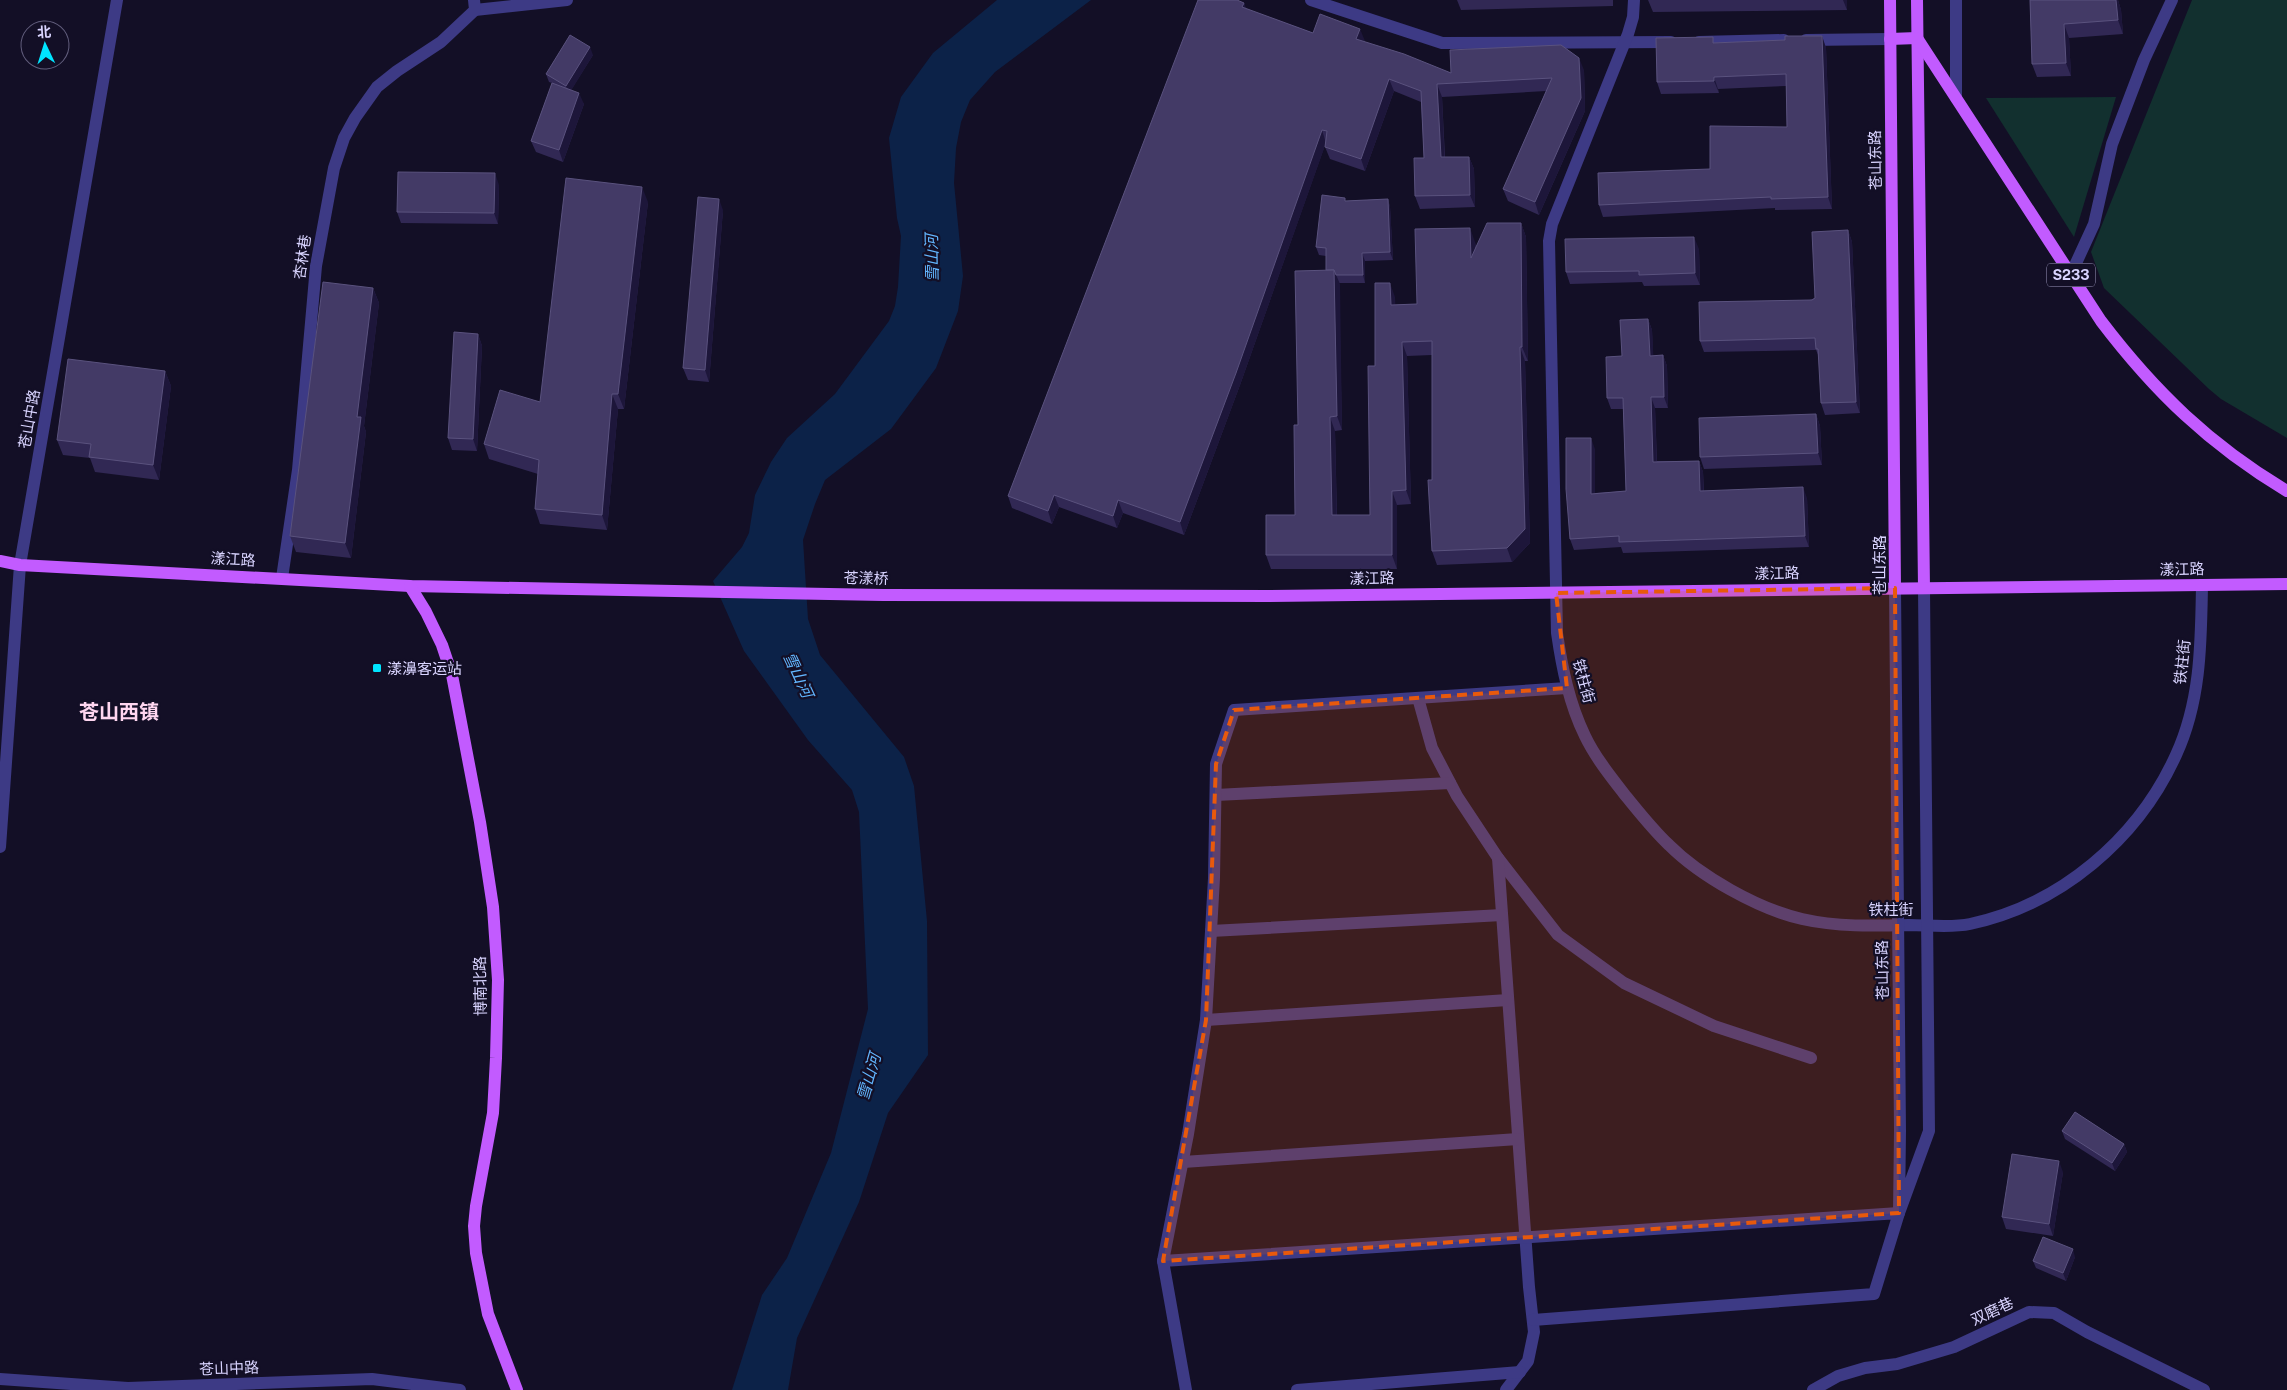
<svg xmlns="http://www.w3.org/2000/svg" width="2287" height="1390" font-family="'Public Sans','Noto Sans SC',sans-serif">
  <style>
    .green { fill: #12302f }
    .water { fill: #0c2248 }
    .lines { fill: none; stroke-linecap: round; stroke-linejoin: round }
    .minor { stroke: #3d3a85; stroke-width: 12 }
    .major { stroke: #c25bff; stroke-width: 12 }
    .wall { fill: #312854 }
    .shaded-wall { fill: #1d163a }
    .building { fill: #433a66; stroke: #5a527e }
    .marked { fill: #e8590c; fill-opacity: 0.2; stroke: #e8590c; stroke-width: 4; stroke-dasharray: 10 6; stroke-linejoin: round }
    .poi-dot { fill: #00e5ff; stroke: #130f26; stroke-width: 2 }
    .labels { text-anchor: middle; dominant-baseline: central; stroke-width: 4.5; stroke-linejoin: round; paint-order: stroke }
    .shield { fill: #130f26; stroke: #9e99be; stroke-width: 1 }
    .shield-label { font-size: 14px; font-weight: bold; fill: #d9d4ff }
    .street-label { font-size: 15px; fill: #d9d4ff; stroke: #130f26 }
    .poi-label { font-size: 15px; fill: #d9d4ff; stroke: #130f26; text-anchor: start }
    .water-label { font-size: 16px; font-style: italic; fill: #62b6ff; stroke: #130f26 }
    .district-label { font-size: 20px; font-weight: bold; fill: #ffd6f0; stroke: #130f26 }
  </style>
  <rect width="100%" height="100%" fill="#130f26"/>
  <g class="green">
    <polygon points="2192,0 2287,0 2287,438 2221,399 2209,389 2104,288 2091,252"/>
    <polygon points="2116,97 2074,237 1986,98"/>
  </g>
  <polygon class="water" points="997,0 1091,0 995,72 970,100 961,122 956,148 954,183 963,276 958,311 936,368 891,429 825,480 815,504 803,540 808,619 820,655 904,757 914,786 927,921 928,1055 888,1113 859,1202 797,1338 788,1390 732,1390 762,1295 787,1258 831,1153 868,1009 859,812 852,790 808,740 744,651 713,581 742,547 749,533 755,495 771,462 787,438 835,394 889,321 895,306 898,287 901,236 897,218 889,138 901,97 933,53"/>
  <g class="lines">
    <g class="minor">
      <polyline points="1311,0 1442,43 1671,42"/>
      <path d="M1634,0L1633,17L1628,34L1552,224L1549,241L1557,633C1562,668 1569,703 1585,736C1595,757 1611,777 1625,795C1639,812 1653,830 1669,845C1700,876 1758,909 1802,919C1837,927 1873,926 1909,925C1928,925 1951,928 1970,924C2060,905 2138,839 2176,755C2201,701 2201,643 2202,585"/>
      <polyline points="1956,0 1956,98"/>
      <polyline points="475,10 567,0"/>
      <polyline points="1806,40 1890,39"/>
      <polyline points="1699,42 1784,40"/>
      <polyline points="2071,274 2094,224 2112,144 2144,60 2172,0"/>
      <polyline points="282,578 298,470 316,266 334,168 344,138 355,118 377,87 397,71 441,42 475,10 474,0"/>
      <polyline points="1895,588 1900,1131 1899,1213 1929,1131 1924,588"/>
      <polyline points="1418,698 1432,748 1457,796 1498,858 1558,935 1624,983 1714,1026 1811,1058"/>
      <polyline points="1216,795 1450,783"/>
      <polyline points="0,847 20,565 117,0"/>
      <polyline points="1498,858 1529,1287 1534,1332 1528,1361 1506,1390"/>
      <polyline points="1211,931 1502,915"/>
      <polyline points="1206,1020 1508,1000"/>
      <polyline points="1183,1162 1518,1139"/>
      <polyline points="1163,1261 1899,1213 1874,1294 1533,1320"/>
      <polyline points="0,1379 128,1388 372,1379 460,1390"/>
      <polyline points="1186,1390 1163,1261 1188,1134 1206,1020 1214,878 1216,764 1234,710 1567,688"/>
      <polyline points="1297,1390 1520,1372"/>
      <polyline points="1813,1390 1838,1376 1865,1368 1897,1364 1954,1347 2029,1312 2054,1313 2087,1332 2204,1390"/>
    </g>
    <g class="major">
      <polyline points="1890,0 1895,588"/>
      <polyline points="1917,0 1924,588"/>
      <path d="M1890,39L1917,38L2101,321C2155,392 2210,445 2287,491"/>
      <polyline points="0,561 20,565 410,586 883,595 1267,596 2287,584"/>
      <polyline points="410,586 426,612 442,645 452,675 480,822 493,907 498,980 496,1058 493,1113 476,1206 474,1226 476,1253 488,1314 517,1390"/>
    </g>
  </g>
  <g class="wall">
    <polygon points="1457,0 1613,0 1613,6 1461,10"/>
    <polygon points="1648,0 1847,0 1847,10 1653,12"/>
    <polygon points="2030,0 2118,0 2121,10 2123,34 2069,38 2071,76 2037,77 2032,64"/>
    <polygon points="1244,3 1246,9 1313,33 1365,41 1364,42 1451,73 1584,70 1585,111 1539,215 1508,201 1503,189 1546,91 1442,97 1445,157 1469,157 1474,169 1475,207 1420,209 1415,196 1424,158 1421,102 1394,91 1365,171 1330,159 1325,147 1325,145 1240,385 1184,535 1123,513 1117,528 1059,507 1052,524 1012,508 1008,496"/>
    <polygon points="1822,36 1826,48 1832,209 1775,210 1775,208 1603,217 1599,205 1710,169 1787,127 1786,86 1718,89 1719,93 1661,94 1657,82 1715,43 1785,40"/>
    <polygon points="593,55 571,90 584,104 563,162 536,152 531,141 552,83 549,82 546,74"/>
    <polygon points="499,185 498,224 401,223 397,212"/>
    <polygon points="1388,199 1390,207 1393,260 1365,261 1365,283 1339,283 1342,430 1335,431 1337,515 1370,515 1375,366 1395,297 1395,305 1417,304 1475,242 1476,248 1521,223 1526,237 1528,361 1525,361 1530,543 1512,562 1437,565 1432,551 1432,355 1407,356 1411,504 1397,505 1397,569 1271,569 1266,555 1295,515 1298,425 1326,270 1326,256 1319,255 1316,247 1347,201"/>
    <polygon points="648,202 624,409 618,409 607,530 540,524 535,509 538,474 489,459 484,444 540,402"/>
    <polygon points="723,210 709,382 688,380 683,368"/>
    <polygon points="1848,230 1852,242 1860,413 1825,415 1821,403 1819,357 1816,350 1704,352 1700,341 1815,298"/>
    <polygon points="1699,249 1700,285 1644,286 1642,282 1570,284 1566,272"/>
    <polygon points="373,288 379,303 364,426 366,432 351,558 296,552 290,536"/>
    <polygon points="1648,319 1652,330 1653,356 1663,355 1667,366 1668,408 1655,408 1657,461 1699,461 1703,472 1704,491 1807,498 1809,547 1623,553 1621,547 1574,550 1570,539 1595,449 1595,493 1626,491 1623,409 1611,409 1607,398 1622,356"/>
    <polygon points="478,334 482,346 477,451 452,450 448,438"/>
    <polygon points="165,371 171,386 159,480 95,472 90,458 63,455 57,440"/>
    <polygon points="1816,414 1820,426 1822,465 1704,469 1700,457"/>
    <polygon points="2062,1131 2124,1144 2127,1152 2115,1171 2065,1139"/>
    <polygon points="2063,1172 2053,1236 2006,1229 2002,1217"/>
    <polygon points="2075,1257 2066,1281 2036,1268 2033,1261"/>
  </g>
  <g class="shaded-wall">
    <polygon points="1843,0 1847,0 1847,10"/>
    <polygon points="2116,0 2118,0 2121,10 2123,34 2118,20"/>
    <polygon points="1244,3 1248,15 1242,7"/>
    <polygon points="2064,24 2069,38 2071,76 2066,63"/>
    <polygon points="1360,29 1365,41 1361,51 1356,39"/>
    <polygon points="1822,36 1826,48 1832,209 1828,197"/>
    <polygon points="590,47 593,55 569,94 566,86"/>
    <polygon points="1579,58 1584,70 1585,111 1539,215 1535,202"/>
    <polygon points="1714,77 1718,89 1719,93 1714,81"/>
    <polygon points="1389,79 1394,91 1365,171 1361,159"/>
    <polygon points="1437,84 1442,97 1445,170 1441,157"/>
    <polygon points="579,93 584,104 563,162 559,150"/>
    <polygon points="1322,130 1326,143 1240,385 1184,535 1180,522"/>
    <polygon points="1469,157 1474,169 1475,207 1470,195"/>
    <polygon points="495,173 499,185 498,224 494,213"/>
    <polygon points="642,187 648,202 624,409 618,394"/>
    <polygon points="719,199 723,210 709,382 705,370"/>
    <polygon points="1388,199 1390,207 1393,260 1390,252"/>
    <polygon points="1521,223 1526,237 1528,361 1522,347"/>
    <polygon points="1470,228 1475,242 1476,272 1471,258"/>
    <polygon points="1848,230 1852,242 1860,413 1856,402"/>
    <polygon points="1694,237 1699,249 1700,285 1695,273"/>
    <polygon points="1362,253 1365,261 1365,283 1363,275"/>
    <polygon points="1334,270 1340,284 1342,430 1337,416"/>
    <polygon points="1390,283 1395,297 1396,319 1391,305"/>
    <polygon points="373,288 379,303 364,426 366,432 351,558 345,543 357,417"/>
    <polygon points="1648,319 1652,330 1654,367 1650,356"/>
    <polygon points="478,334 482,346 477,451 473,439"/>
    <polygon points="1402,342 1407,356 1411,504 1406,490"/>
    <polygon points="1520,347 1525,361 1530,543 1512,562 1507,548"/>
    <polygon points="1663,355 1667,366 1668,408 1664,397"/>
    <polygon points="165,371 171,386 159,480 153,465"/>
    <polygon points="612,394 618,409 607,530 602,515"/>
    <polygon points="1651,397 1655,408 1657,472 1653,462"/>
    <polygon points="1816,414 1820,426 1822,465 1818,453"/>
    <polygon points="1330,417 1335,431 1337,529 1332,515"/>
    <polygon points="1591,438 1595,449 1595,505 1591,494"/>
    <polygon points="1699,461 1703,472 1704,502 1700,491"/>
    <polygon points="1803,487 1807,498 1809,547 1805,536"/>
    <polygon points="1392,491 1397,505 1397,569 1392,555"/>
    <polygon points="1054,495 1059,507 1052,524 1048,511"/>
    <polygon points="1118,500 1123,513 1117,528 1113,516"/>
    <polygon points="2124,1144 2127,1152 2115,1171 2112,1163"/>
    <polygon points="2059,1161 2063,1172 2053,1236 2049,1224"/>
    <polygon points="2073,1249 2075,1257 2066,1281 2063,1273"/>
  </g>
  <g class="building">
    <polygon points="1198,0 1237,0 1244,3 1242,7 1313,33 1320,14 1360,29 1356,39 1404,54 1451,73 1450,50 1561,45 1579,58 1581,98 1535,202 1503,189 1552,78 1437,84 1441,157 1469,157 1470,195 1415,196 1414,158 1424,158 1421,91 1389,79 1361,159 1325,147 1327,131 1322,130 1236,373 1180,522 1118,500 1113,516 1054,495 1048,511 1008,496"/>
    <polygon points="2030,0 2116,0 2118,20 2064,24 2066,63 2032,64"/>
    <polygon points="570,35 590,47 566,86 546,74"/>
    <polygon points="1785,36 1822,36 1828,197 1771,199 1771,197 1599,205 1598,173 1710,169 1710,126 1787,127 1786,74 1714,77 1714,81 1657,82 1656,38 1713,37 1713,43 1785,40"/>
    <polygon points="552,83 579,93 559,150 531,141"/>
    <polygon points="398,172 495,173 494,213 397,212"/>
    <polygon points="566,178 642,187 618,394 612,394 602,515 535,509 539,460 484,444 500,390 540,402"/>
    <polygon points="1322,195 1345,198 1345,201 1388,199 1390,252 1362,253 1363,275 1336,275 1334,270 1326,270 1326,248 1316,247"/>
    <polygon points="698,197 719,199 705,370 683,368"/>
    <polygon points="1487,223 1521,223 1522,347 1520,347 1525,529 1507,548 1432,551 1428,480 1432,480 1432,341 1402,342 1406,490 1392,491 1392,555 1266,555 1266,515 1295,515 1294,425 1298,425 1295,271 1334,270 1337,416 1330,417 1332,515 1370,515 1368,366 1375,366 1375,283 1390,283 1391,305 1417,304 1415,229 1470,228 1471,258"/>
    <polygon points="1848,230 1856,402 1821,403 1818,349 1816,349 1815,338 1700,341 1699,302 1812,300 1815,298 1812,232"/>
    <polygon points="1694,237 1695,273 1639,275 1639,271 1566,272 1565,239"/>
    <polygon points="323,282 373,288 357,417 361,417 345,543 290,536"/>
    <polygon points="1648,319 1650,356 1663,355 1664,397 1651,397 1653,462 1699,461 1700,491 1803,487 1805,536 1619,542 1619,536 1570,539 1566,489 1566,438 1591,438 1591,494 1626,491 1623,398 1607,398 1606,357 1622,356 1620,320"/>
    <polygon points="454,332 478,334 473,439 448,438"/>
    <polygon points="68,359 165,371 153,465 89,457 91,444 57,440"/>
    <polygon points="1816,414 1818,453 1700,457 1699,418"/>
    <polygon points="2075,1112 2124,1144 2112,1163 2062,1131"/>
    <polygon points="2012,1154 2059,1161 2049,1224 2002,1217"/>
    <polygon points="2043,1237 2073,1249 2063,1273 2033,1261"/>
  </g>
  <path class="marked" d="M1895,588L1899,1213L1163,1261L1206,1020L1216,764L1234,710L1567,688L1556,593Z"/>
  <rect class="poi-dot" x="372" y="663" width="10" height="10" rx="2.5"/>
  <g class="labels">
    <rect class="shield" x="2047" y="263.5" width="48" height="23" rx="4"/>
    <g class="shield-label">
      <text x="2071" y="275">S233</text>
    </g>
    <g class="street-label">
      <text transform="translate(1875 160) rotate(-91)">苍山东路</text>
      <text transform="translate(302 257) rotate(-82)">杏林巷</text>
      <text transform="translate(29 419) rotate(-80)">苍山中路</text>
      <text transform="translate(233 559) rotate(3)">漾江路</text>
      <text transform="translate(1879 565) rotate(-90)">苍山东路</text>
      <text transform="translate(2182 569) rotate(-1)">漾江路</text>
      <text transform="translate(1777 573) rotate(-1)">漾江路</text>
      <text transform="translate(866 578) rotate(1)">苍漾桥</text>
      <text transform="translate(1372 578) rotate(-1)">漾江路</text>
      <text transform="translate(2182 662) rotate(-84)">铁柱街</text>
      <text transform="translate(1584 681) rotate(75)">铁柱街</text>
      <text x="1891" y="909">铁柱街</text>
      <text transform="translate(1882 970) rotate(-91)">苍山东路</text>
      <text transform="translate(480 986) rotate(-91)">博南北路</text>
      <text transform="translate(1992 1311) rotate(-25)">双磨巷</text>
      <text transform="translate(229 1368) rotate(-2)">苍山中路</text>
    </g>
    <g class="poi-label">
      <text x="387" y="668">漾濞客运站</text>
    </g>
    <g class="water-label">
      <text transform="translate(932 258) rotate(-91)">雪山河</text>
      <text transform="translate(798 675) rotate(65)">雪山河</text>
      <text transform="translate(869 1077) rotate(-74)">雪山河</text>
    </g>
    <g class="district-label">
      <text x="119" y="712">苍山西镇</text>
    </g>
  </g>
  <g transform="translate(45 45) rotate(356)"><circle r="24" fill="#130f26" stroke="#625e7d"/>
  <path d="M0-4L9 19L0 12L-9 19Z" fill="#00e5ff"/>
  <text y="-8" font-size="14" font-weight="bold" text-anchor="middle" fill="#d9d4ff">北</text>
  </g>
</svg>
